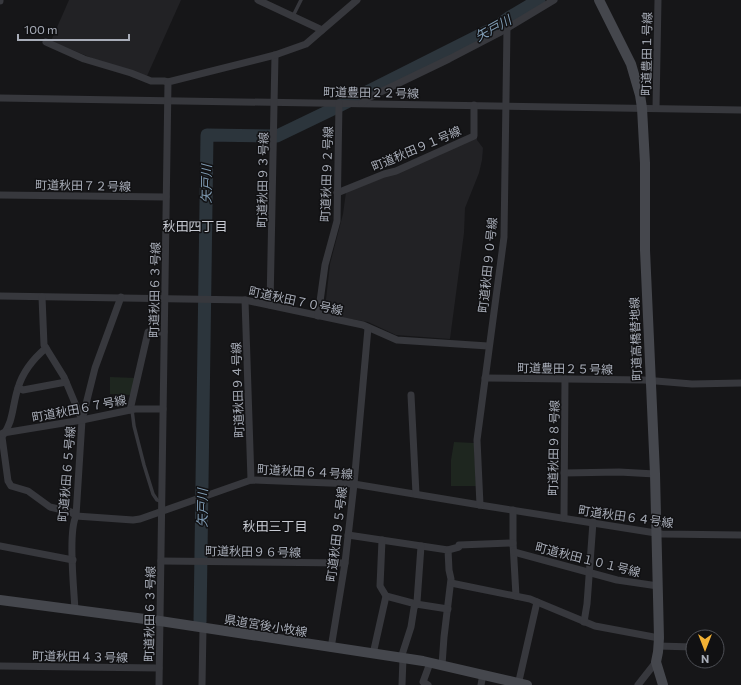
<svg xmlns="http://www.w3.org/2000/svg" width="741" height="685" font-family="Commissioner,'Noto Sans JP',sans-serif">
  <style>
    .built { fill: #222225 }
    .green { fill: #1e261f }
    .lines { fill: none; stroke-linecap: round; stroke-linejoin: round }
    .river { stroke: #2c353c; stroke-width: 13 }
    .lane { stroke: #37383d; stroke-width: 3.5 }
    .street { stroke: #37383d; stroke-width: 7 }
    .secondary { stroke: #45474d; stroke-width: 10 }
    .labels { text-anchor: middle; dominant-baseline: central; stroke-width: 3; stroke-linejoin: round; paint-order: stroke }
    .street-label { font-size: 12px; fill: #a8adb8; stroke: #111113 }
    .water-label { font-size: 13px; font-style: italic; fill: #7f9bb3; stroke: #111113 }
    .neighbourhood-label { font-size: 13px; fill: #c9ccd4; stroke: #111113 }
  </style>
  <rect width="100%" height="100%" fill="#161618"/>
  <g class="built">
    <polygon points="69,0 181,0 147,76 94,59 51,41"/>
    <polygon points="477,137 477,140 483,148 482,160 479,173 465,208 464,233 450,339 396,335 368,322 328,315 325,308 330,264 343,214 346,192 440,155 447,150"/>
  </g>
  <g class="green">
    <polygon points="110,377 136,378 131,395 110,394"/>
    <polygon points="454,442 474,443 476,486 451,486 451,460"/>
  </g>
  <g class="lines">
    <polyline class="river" points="200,622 207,135 277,136 331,110 498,26 510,17 539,0"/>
    <g class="lane">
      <polyline points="293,16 301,0"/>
      <polyline points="132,410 134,426 144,465 153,494 157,500 162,502"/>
    </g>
    <g class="street">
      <polyline points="258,0 322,30"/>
      <polyline points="0,1 0,0"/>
      <polyline points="46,42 84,59 131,73 151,81 164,81 168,82"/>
      <polyline points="0,98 741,110"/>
      <polyline points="362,103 368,98 449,59 499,33 554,0"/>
      <polyline points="656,108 658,0"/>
      <polyline points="337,193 384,174 396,171 474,136 474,105"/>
      <polyline points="0,195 166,197"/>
      <polyline points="0,296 245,300 363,325 397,340 488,346"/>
      <path d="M42,297L44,345L46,348C33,359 23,371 18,388C12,406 14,421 2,437L8,481L11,486L28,491L50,507L71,512L76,516L133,520L140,519L251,480L354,484L480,505L662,534L741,535"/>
      <polyline points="245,300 251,480"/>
      <polyline points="270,305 275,55"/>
      <polyline points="318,316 325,265 337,221 339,103"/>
      <path d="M46,348L64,377L82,420L76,516C68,532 74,590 75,610"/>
      <polyline points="485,378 644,380 692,384 741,383"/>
      <polyline points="18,388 23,390 66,382"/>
      <polyline points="411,395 416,494"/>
      <polyline points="130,410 148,332 164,332"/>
      <polyline points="82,420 95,368 121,297"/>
      <polyline points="3,433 82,420 135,409 163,409"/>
      <polyline points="564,473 619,472 655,474"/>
      <polyline points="480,505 477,440 504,237 507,27"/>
      <polyline points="513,510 513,543 516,596"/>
      <polyline points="564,518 565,379"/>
      <polyline points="348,535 448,550 449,570 451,579 444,637 442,665"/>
      <polyline points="0,546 73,560"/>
      <polyline points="448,550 459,547 459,545 513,543"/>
      <polyline points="514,552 617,580 658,586"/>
      <polyline points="161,561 345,563"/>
      <polyline points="451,583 530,599 595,626 659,638"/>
      <polyline points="386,596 416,604 448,609"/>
      <polyline points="584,622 587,604 593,522"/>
      <polyline points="658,646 693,647"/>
      <polyline points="331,648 345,563 354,484 368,328"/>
      <polyline points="373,654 386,596 380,586 382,540"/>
      <polyline points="401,658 411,627 414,608 417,602 421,546"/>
      <polyline points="0,666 159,668"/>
      <polyline points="159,685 168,82 275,55 306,44 357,0"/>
      <polyline points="202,685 203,628"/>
      <polyline points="402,685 403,658"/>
      <polyline points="428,685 423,682 430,663"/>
      <polyline points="481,685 483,674"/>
      <polyline points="518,685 537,602"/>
      <polyline points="638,685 656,662"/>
    </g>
    <g class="secondary">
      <polyline points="599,0 631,64 640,95 642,108 645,163 645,250 655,474 659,638 658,652 656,662 663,685"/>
      <polyline points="0,600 160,621 423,661 527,685"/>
    </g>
  </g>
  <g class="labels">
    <g class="street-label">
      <text transform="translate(646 54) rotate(-89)">町道豊田１号線</text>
      <text transform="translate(371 92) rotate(1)">町道豊田２２号線</text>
      <text transform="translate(416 148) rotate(-23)">町道秋田９１号線</text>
      <text transform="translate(326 174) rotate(-88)">町道秋田９２号線</text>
      <text transform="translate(262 180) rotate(-89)">町道秋田９３号線</text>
      <text transform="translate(83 185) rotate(1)">町道秋田７２号線</text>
      <text transform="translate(487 265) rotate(-84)">町道秋田９０号線</text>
      <text transform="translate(154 290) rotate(-89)">町道秋田６３号線</text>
      <text transform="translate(296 300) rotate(12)">町道秋田７０号線</text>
      <text transform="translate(635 339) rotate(-92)">町道高橋替地線</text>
      <text transform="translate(565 368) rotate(1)">町道豊田２５号線</text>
      <text transform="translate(237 390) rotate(-92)">町道秋田９４号線</text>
      <text transform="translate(79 408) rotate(-11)">町道秋田６７号線</text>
      <text transform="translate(553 448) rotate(-89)">町道秋田９８号線</text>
      <text transform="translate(305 471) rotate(3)">町道秋田６４号線</text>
      <text transform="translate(66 474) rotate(-85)">町道秋田６５号線</text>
      <text transform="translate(626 516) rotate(8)">町道秋田６４号線</text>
      <text transform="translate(336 534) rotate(-83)">町道秋田９５号線</text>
      <text transform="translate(253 551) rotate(1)">町道秋田９６号線</text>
      <text transform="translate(588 559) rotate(14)">町道秋田１０１号線</text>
      <text transform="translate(149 614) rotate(-89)">町道秋田６３号線</text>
      <text transform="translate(266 625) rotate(9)">県道宮後小牧線</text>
      <text transform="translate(80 656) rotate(1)">町道秋田４３号線</text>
    </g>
    <g class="water-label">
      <text transform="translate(493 28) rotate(-29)">矢戸川</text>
      <text transform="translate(206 184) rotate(-89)">矢戸川</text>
      <text transform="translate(202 508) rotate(-89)">矢戸川</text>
    </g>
    <g class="neighbourhood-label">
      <text x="195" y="226">秋田四丁目</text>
      <text x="275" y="526">秋田三丁目</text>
    </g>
  </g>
  <g transform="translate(705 649) rotate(180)"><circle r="19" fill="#111113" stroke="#4d4f55"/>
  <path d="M0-3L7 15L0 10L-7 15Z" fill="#f2b134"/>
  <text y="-6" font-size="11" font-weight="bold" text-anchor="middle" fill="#a8adb8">N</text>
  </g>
  <path d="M18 34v6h111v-6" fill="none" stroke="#a8adb8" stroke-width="2"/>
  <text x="24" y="34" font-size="12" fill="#a8adb8" stroke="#111113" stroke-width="3" paint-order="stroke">100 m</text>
</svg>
